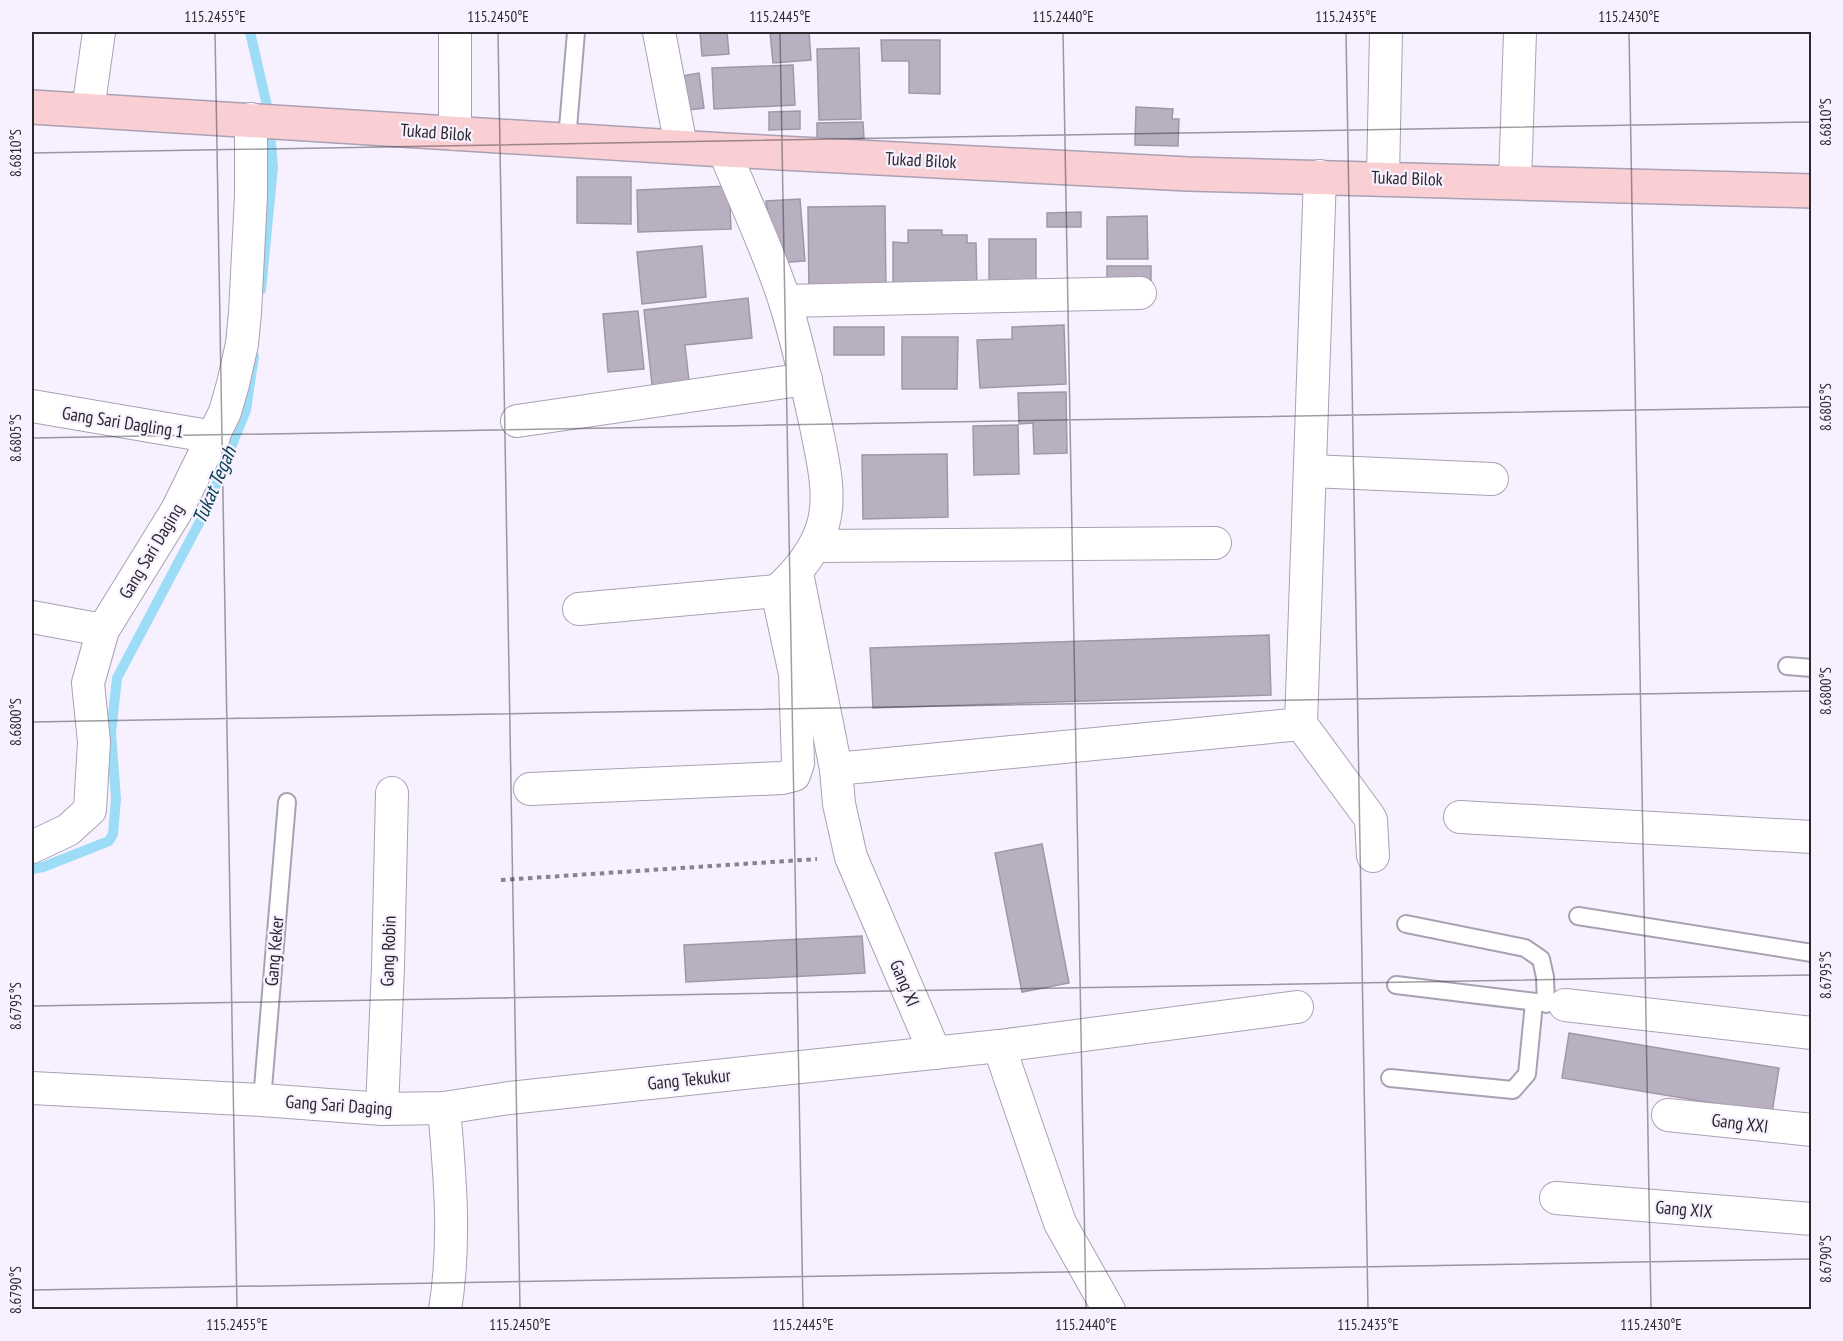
<svg xmlns="http://www.w3.org/2000/svg" width="1843" height="1341" font-family="'PT Sans Narrow',sans-serif">
  <style>
    .lines { fill: none; stroke-linecap: round; stroke-linejoin: round }
    .stream { stroke: #9cdcf6; stroke-width: 10 }
    .building { fill: #b8afc1; stroke: #9f97a9; stroke-width: 1.5 }
    .lane-casing { stroke: #a9a1b3; stroke-width: 20 }
    .street-casing { stroke: #a9a1b3; stroke-width: 34 }
    .secondary-casing { stroke: #a9a1b3; stroke-width: 36 }
    .path { stroke: #87828c; stroke-width: 4; stroke-dasharray: 4.5 4.5; stroke-linecap: butt }
    .lane { stroke: #fff; stroke-width: 16 }
    .street { stroke: #fff; stroke-width: 32 }
    .secondary { stroke: #facfd4; stroke-width: 33 }
    .ticks { fill: none; stroke: #2b272e; stroke-width: 1.5; stroke-opacity: 0.45 }
    .labels { text-anchor: middle; dominant-baseline: central; stroke-width: 4.5; stroke-linejoin: round; paint-order: stroke }
    .street-label { font-size: 18px; fill: #2b272e; stroke: #f7f0ff }
    .water-label { font-size: 20px; font-style: italic; fill: #033e50; stroke: #f7f0ff }
    .neatline { fill: none; stroke: #2b272e; stroke-width: 2 }
    .ticks-label { font-size: 15px; text-anchor: middle; fill: #2b272e }
  </style>
  <rect width="100%" height="100%" fill="#f7f0ff"/>
  <g class="lines">
    <g class="stream">
      <polyline points="250,32 268,110 273,167 261,290"/>
      <polyline points="32,869 43,867 109,841 113,834 116,799 111,733 117,678 206,510 246,410 254,356"/>
    </g>
  </g>
  <g class="building">
    <polygon points="700,32 727,32 729,54 702,56"/>
    <polygon points="770,32 809,32 811,60 773,63"/>
    <polygon points="881,40 940,40 940,94 909,93 909,61 882,61"/>
    <polygon points="859,48 861,119 819,120 817,49"/>
    <polygon points="793,65 795,105 714,109 712,68"/>
    <polygon points="699,73 704,108 681,111 675,77"/>
    <polygon points="1136,107 1173,109 1172,119 1179,119 1178,146 1135,145"/>
    <polygon points="800,111 800,129 769,130 769,112"/>
    <polygon points="863,122 864,138 855,139 855,148 817,148 817,123"/>
    <polygon points="577,177 631,177 631,224 577,223"/>
    <polygon points="729,186 731,229 638,232 637,190"/>
    <polygon points="800,199 805,261 775,263 766,201"/>
    <polygon points="885,206 886,295 809,296 808,207"/>
    <polygon points="1081,212 1081,227 1047,227 1047,213"/>
    <polygon points="1147,216 1148,259 1107,259 1107,217"/>
    <polygon points="908,230 942,230 942,235 967,235 967,243 976,243 977,291 893,291 893,242 908,243"/>
    <polygon points="989,239 1036,239 1036,292 989,291"/>
    <polygon points="702,246 706,297 642,304 637,252"/>
    <rect x="1107" y="266" width="44" height="18"/>
    <polygon points="748,298 752,338 685,345 690,390 653,394 644,310"/>
    <polygon points="638,311 644,369 608,372 603,314"/>
    <polygon points="1064,325 1066,384 980,388 977,340 1012,339 1012,327"/>
    <rect x="834" y="327" width="50" height="28"/>
    <polygon points="902,337 958,337 957,389 902,389"/>
    <polygon points="1066,392 1067,453 1034,454 1033,423 1019,424 1018,393"/>
    <polygon points="1018,425 1019,474 974,475 973,426"/>
    <polygon points="947,454 948,517 863,519 862,455"/>
    <polygon points="1269,635 1271,695 873,708 870,648"/>
    <polygon points="1042,844 1069,983 1022,992 995,853"/>
    <polygon points="862,936 865,973 686,982 684,945"/>
    <polygon points="1569,1033 1779,1068 1772,1113 1562,1078"/>
  </g>
  <g class="lines">
    <g class="lane-casing">
      <g id="lane">
        <polyline points="567,140 576,32"/>
        <polyline points="1787,666 1812,668"/>
        <polyline points="1578,916 1812,953"/>
        <polyline points="1406,924 1525,948 1541,959 1545,977 1546,1004"/>
        <polyline points="1396,985 1544,1003"/>
        <polyline points="1390,1078 1513,1090 1527,1074 1534,1003"/>
        <polyline points="262,1100 287,802"/>
      </g>
    </g>
    <g class="street-casing">
      <g id="street">
        <polyline points="659,32 681,146"/>
        <polyline points="88,110 99,32"/>
        <polyline points="455,134 455,32"/>
        <polyline points="1320,176 1301,724 1368,815 1371,820 1373,856"/>
        <polyline points="1383,177 1386,32"/>
        <polyline points="1515,182 1520,32"/>
        <polyline points="785,301 1140,293"/>
        <polyline points="32,406 214,437"/>
        <polyline points="517,421 806,379"/>
        <polyline points="1311,471 1492,479"/>
        <polyline points="815,546 1215,543"/>
        <polyline points="797,573 836,769 839,804 851,857 935,1053"/>
        <polyline points="579,609 777,591"/>
        <polyline points="32,617 103,630"/>
        <polyline points="836,769 1301,724"/>
        <path d="M530,789L782,778L794,775L798,763L795,674L777,591C797,573 815,552 823,525C832,494 822,457 816,426C807,385 798,343 785,302C769,251 744,200 724,150"/>
        <polyline points="1460,817 1812,837"/>
        <polyline points="32,847 68,830 90,810 94,742 88,683 103,630 177,510 225,412 233,384 242,344 245,313 251,196 251,119"/>
        <polyline points="1565,1005 1812,1033"/>
        <polyline points="999,1046 1297,1007"/>
        <polyline points="32,1088 262,1100 382,1109 444,1108 509,1098 999,1046 1060,1223 1109,1310"/>
        <path d="M444,1108C450,1176 456,1242 445,1310"/>
        <polyline points="382,1109 388,967 392,793"/>
        <polyline points="1668,1115 1812,1130"/>
        <polyline points="1556,1198 1812,1219"/>
      </g>
    </g>
    <g class="secondary-casing">
      <polyline id="secondary" points="32,107 724,150 1188,174 1812,191"/>
    </g>
    <polyline class="path" points="501,880 817,859"/>
    <use href="#lane" class="lane"/>
    <use href="#street" class="street"/>
    <use href="#secondary" class="secondary"/>
  </g>
  <path class="ticks" d="M215,32L237,1310M498,32L520,1310M780,32L803,1310M1063,32L1086,1310M1346,32L1368,1310M1629,32L1651,1310M32,153L1812,122M32,438L1812,407M32,722L1812,691M32,1006L1812,975M32,1290L1812,1259"/>
  <g class="labels">
    <g class="street-label">
      <text transform="translate(436 132) rotate(4)">Tukad Bilok</text>
      <text transform="translate(921 160) rotate(3)">Tukad Bilok</text>
      <text transform="translate(1407 178) rotate(2)">Tukad Bilok</text>
      <text transform="translate(123 422) rotate(9)">Gang Sari Dagling 1</text>
      <text transform="translate(151 551) rotate(-59)">Gang Sari Daging</text>
      <text transform="translate(274 951) rotate(-85)">Gang Keker</text>
      <text transform="translate(388 951) rotate(-88)">Gang Robin</text>
      <text transform="translate(905 983) rotate(67)">Gang XI</text>
      <text transform="translate(689 1079) rotate(-6)">Gang Tekukur</text>
      <text transform="translate(339 1105) rotate(4)">Gang Sari Daging</text>
      <text transform="translate(1740 1123) rotate(7)">Gang XXI</text>
      <text transform="translate(1684 1209) rotate(5)">Gang XIX</text>
    </g>
    <g class="water-label">
      <text transform="translate(214 485) rotate(-67)">Tukat Tegah</text>
    </g>
  </g>
  <rect width="1843" height="1341" fill="none" stroke="#f7f0ff" stroke-width="66"/>
  <rect x="33" y="33" width="1777" height="1275" class="neatline"/>
  <g class="ticks-label">
    <text x="215" y="22">115.2455°E</text>
    <text x="498" y="22">115.2450°E</text>
    <text x="780" y="22">115.2445°E</text>
    <text x="1063" y="22">115.2440°E</text>
    <text x="1346" y="22">115.2435°E</text>
    <text x="1629" y="22">115.2430°E</text>
    <text transform="translate(1826 122) rotate(-90)" y="5">8.6810°S</text>
    <text transform="translate(16 153) rotate(-90)" y="5">8.6810°S</text>
    <text transform="translate(1826 407) rotate(-90)" y="5">8.6805°S</text>
    <text transform="translate(16 438) rotate(-90)" y="5">8.6805°S</text>
    <text transform="translate(1826 691) rotate(-90)" y="5">8.6800°S</text>
    <text transform="translate(16 722) rotate(-90)" y="5">8.6800°S</text>
    <text transform="translate(1826 975) rotate(-90)" y="5">8.6795°S</text>
    <text transform="translate(16 1006) rotate(-90)" y="5">8.6795°S</text>
    <text transform="translate(1826 1259) rotate(-90)" y="5">8.6790°S</text>
    <text transform="translate(16 1290) rotate(-90)" y="5">8.6790°S</text>
    <text x="237" y="1330">115.2455°E</text>
    <text x="520" y="1330">115.2450°E</text>
    <text x="803" y="1330">115.2445°E</text>
    <text x="1086" y="1330">115.2440°E</text>
    <text x="1368" y="1330">115.2435°E</text>
    <text x="1651" y="1330">115.2430°E</text>
  </g>
</svg>
